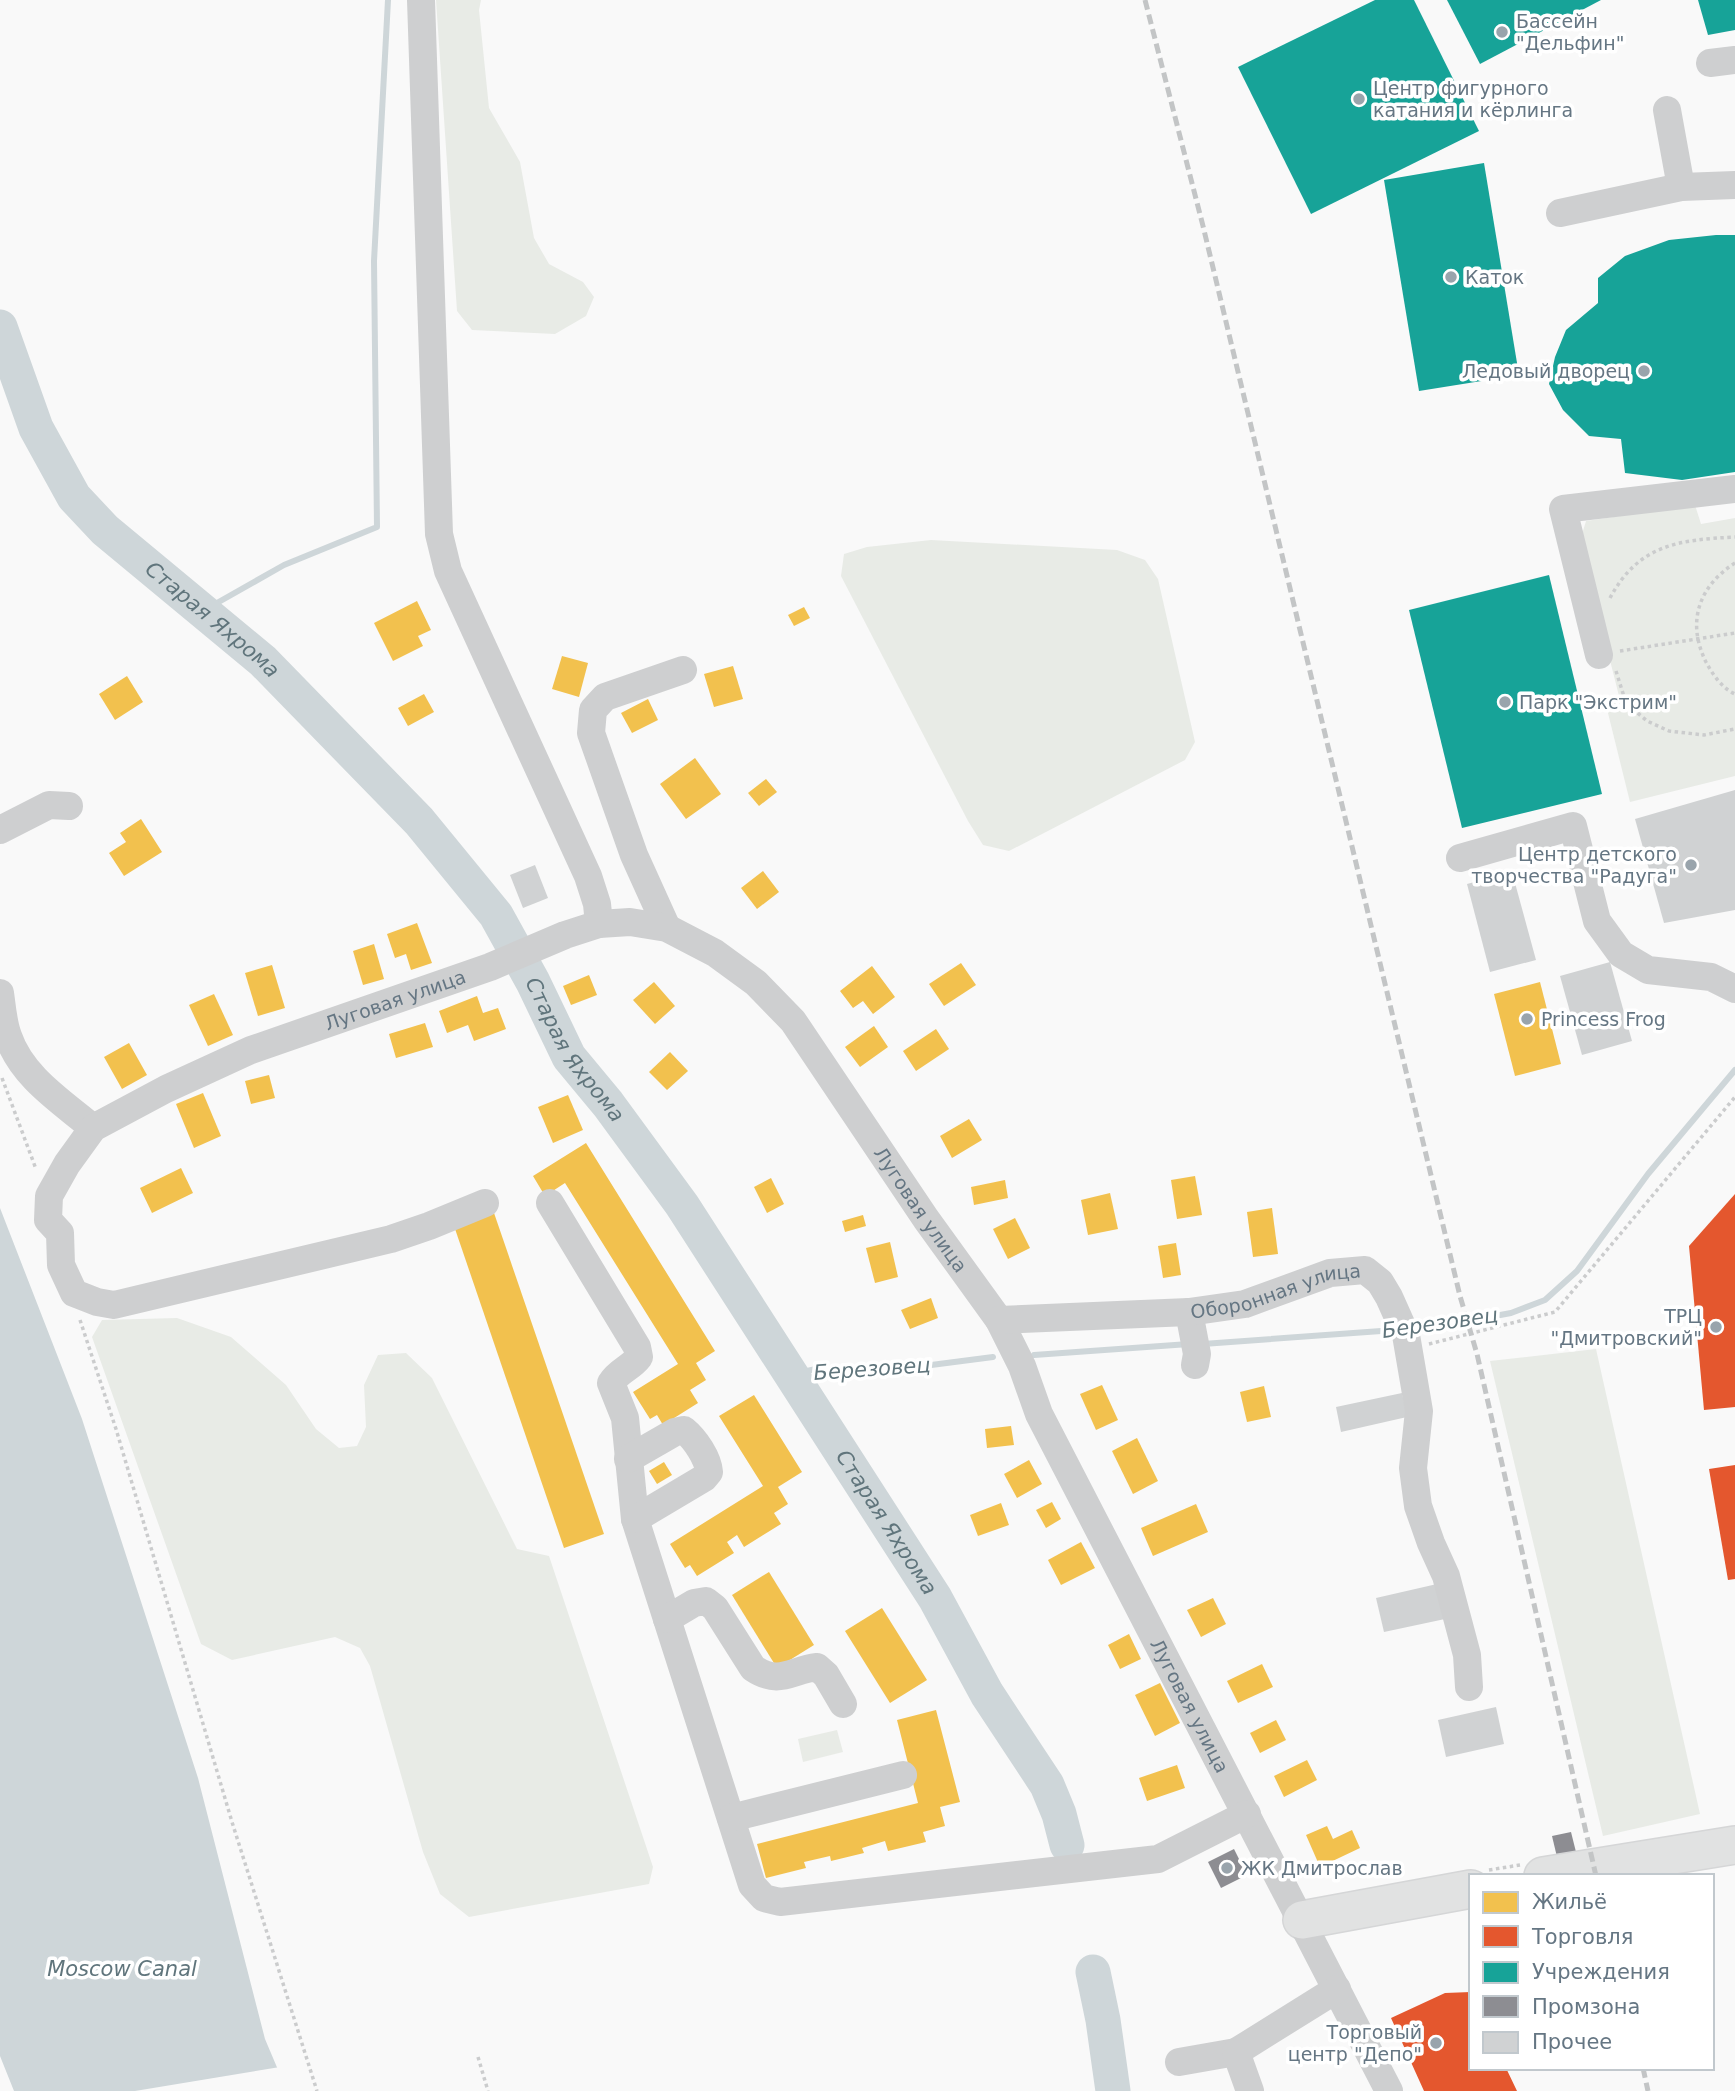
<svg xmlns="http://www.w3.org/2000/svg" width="1735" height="2091" font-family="'DejaVu Sans',sans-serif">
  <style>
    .green { fill: #e8ebe6 }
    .water { fill: #ced6d9 }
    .pier { fill: #f9f9f9 }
    .homes { fill: #f2c14e }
    .shops { fill: #e4572e }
    .public { fill: #17a398 }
    .industry { fill: #8d8d92 }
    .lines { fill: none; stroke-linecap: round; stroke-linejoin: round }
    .stream { stroke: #ced6d9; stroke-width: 6 }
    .river { stroke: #ced6d9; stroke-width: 35 }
    .building { fill: #d0d2d3 }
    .major-casing { stroke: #d5d6d7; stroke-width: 40 }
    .path { stroke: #cbcccd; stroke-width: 3.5; stroke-dasharray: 3.5 3.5; stroke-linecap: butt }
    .minor { stroke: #cecfd0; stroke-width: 28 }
    .major { stroke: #e1e2e2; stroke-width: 37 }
    .rail { stroke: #c3c5c6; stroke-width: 5; stroke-dasharray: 10 5; stroke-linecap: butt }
    .poi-dot { fill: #99a4ac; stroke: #fff; stroke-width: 2.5 }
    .labels { text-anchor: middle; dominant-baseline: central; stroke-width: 7; stroke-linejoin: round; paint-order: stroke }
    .poi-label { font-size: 19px; fill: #657683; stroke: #fff; text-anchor: start }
    .street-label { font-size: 19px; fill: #657683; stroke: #fff }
    .water-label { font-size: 21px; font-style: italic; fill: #60757c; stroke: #fff }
  </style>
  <rect width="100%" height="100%" fill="#f9f9f9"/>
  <g class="green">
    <polygon points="436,0 481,0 479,10 489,108 520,162 534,238 549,264 583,282 594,297 586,316 555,334 472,330 457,311"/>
    <polygon points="1695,505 1701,524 1735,518 1735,776 1630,802 1606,705 1620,700 1580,541 1586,521"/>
    <polygon points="931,540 1117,550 1145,560 1158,579 1195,742 1185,760 1009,851 983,845 968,821 841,576 844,554 867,547"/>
    <polygon points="177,1318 231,1337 286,1385 316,1429 339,1448 357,1446 366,1427 364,1385 378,1355 406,1353 432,1378 517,1549 549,1556 653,1867 649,1884 469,1917 440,1894 423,1852 370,1666 360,1648 335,1637 232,1660 201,1644 92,1337 102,1320"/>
    <polygon points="1596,1349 1700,1814 1603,1836 1490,1361"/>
    <polygon points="837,1730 843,1752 803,1762 798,1739"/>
  </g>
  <polygon class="water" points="0,1208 82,1419 198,1778 265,2039 287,2091 14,2091 0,2056"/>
  <polygon class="pier" points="280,2067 290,2091 135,2091"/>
  <g class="homes">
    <polygon points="417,601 431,630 418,636 423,646 393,661 374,623"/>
    <polygon points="804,607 810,618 794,626 788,615"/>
    <polygon points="562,656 588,663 579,697 552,689"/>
    <polygon points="733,666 743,699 714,707 704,674"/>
    <polygon points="127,676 143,702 115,720 99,694"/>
    <polygon points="424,694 434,712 408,726 398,708"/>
    <polygon points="648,699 658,720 632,733 621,713"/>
    <polygon points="695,758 721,794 686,819 660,784"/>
    <polygon points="766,779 777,792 759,806 748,793"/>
    <polygon points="141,819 162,852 124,876 109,853 126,842 120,833"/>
    <polygon points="763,871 779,892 757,909 741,888"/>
    <polygon points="417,923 432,963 411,970 406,954 395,958 387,934"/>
    <polygon points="374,944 384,979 363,985 353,951"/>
    <polygon points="961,963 976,985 944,1006 929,984"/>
    <polygon points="272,965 285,1008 258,1016 245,973"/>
    <polygon points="872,966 895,997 873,1014 863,1001 853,1008 840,991"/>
    <polygon points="589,975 597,995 571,1005 563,986"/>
    <polygon points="654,982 675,1006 655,1024 633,1000"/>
    <polygon points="1540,982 1561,1064 1515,1076 1494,994"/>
    <polygon points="214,994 233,1035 208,1046 189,1005"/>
    <polygon points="477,996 483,1013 498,1008 506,1029 474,1041 468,1025 447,1033 439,1011"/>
    <polygon points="425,1023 433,1047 396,1058 389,1034"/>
    <polygon points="874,1026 888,1047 860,1067 845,1047"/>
    <polygon points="936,1029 949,1049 916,1071 903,1051"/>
    <polygon points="129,1043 147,1075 122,1089 104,1057"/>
    <polygon points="670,1052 688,1071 667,1090 649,1072"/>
    <polygon points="269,1075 275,1098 251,1104 245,1081"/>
    <polygon points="203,1093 221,1136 194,1148 176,1104"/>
    <polygon points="568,1095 583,1130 553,1143 538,1107"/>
    <polygon points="969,1119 982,1140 952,1158 940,1136"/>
    <polygon points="586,1143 715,1351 696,1363 706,1380 690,1390 698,1403 663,1425 657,1415 650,1419 633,1392 678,1364 565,1183 545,1196 533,1176"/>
    <polygon points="181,1168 193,1193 152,1213 140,1188"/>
    <polygon points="1195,1176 1202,1215 1177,1219 1171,1180"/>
    <polygon points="771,1178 784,1204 767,1213 754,1187"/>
    <polygon points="1005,1180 1008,1198 974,1205 971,1187"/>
    <polygon points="1110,1193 1118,1229 1088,1235 1081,1200"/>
    <polygon points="1272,1208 1278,1254 1253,1257 1247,1212"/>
    <polygon points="493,1210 604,1534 564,1548 453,1223"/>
    <polygon points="863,1215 866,1226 845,1232 842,1221"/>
    <polygon points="1015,1218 1030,1248 1008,1259 993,1229"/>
    <polygon points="890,1242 898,1277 875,1283 866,1248"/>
    <polygon points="1176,1243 1181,1275 1163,1278 1158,1246"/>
    <polygon points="931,1298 938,1318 910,1329 901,1310"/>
    <polygon points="1102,1385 1118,1420 1096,1430 1080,1394"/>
    <polygon points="1264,1386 1271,1417 1247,1422 1240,1392"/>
    <polygon points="754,1395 802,1472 778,1487 788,1504 774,1513 781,1524 744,1547 737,1535 727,1542 734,1553 697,1576 690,1565 685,1568 670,1544 763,1486 719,1416"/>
    <polygon points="1011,1426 1014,1445 987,1448 985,1429"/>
    <polygon points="1137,1438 1158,1481 1133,1494 1112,1451"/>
    <polygon points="1029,1460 1042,1484 1017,1498 1004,1474"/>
    <polygon points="664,1462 672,1475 657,1484 649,1471"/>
    <polygon points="1052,1502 1061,1519 1046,1528 1036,1510"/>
    <polygon points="1001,1503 1009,1525 978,1536 970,1515"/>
    <polygon points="1196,1504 1208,1532 1153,1556 1141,1528"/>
    <polygon points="1081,1542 1095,1568 1061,1585 1048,1560"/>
    <polygon points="769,1572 814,1645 777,1668 732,1595"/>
    <polygon points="1213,1598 1226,1624 1201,1637 1187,1610"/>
    <polygon points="882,1608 927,1680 890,1703 845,1631"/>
    <polygon points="1129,1634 1141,1659 1120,1669 1108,1645"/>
    <polygon points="1262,1664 1273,1687 1238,1703 1227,1681"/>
    <polygon points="1160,1683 1180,1723 1155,1736 1135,1695"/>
    <polygon points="936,1710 960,1802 940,1807 945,1826 923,1832 926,1842 888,1851 885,1841 862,1848 864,1853 831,1861 830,1856 804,1862 806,1868 766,1878 757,1844 918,1803 897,1720"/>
    <polygon points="1276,1720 1286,1740 1260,1753 1250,1733"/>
    <polygon points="1307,1760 1317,1780 1284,1797 1274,1776"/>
    <polygon points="1177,1765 1185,1788 1147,1801 1139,1778"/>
    <polygon points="1327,1826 1333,1839 1352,1830 1360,1848 1320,1867 1306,1835"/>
  </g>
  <g class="shops">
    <polygon points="1735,1194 1735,1407 1704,1410 1689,1246"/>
    <polygon points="1735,1465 1735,1579 1728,1580 1709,1469"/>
    <polygon points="1471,1992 1471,2068 1506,2068 1517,2091 1424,2091 1391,2018 1445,1993"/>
  </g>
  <g class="public">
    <polygon points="1375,0 1414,0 1479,131 1311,214 1238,67"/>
    <polygon points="1447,0 1601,0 1480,64"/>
    <polygon points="1698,0 1735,0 1735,30 1708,35"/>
    <polygon points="1484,163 1519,375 1419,391 1384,180"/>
    <polygon points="1716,235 1735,235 1735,472 1682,480 1625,473 1621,439 1589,436 1563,410 1549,384 1555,357 1566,330 1598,303 1598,278 1625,256 1669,240"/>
    <polygon points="1549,575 1602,794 1462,828 1409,610"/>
  </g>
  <g class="industry">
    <polygon points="1571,1832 1576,1852 1557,1857 1552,1836"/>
    <polygon points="1234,1849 1247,1875 1221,1888 1208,1862"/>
  </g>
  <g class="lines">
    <g class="stream">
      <polyline points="201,612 284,565 377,527 374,261 388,0"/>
      <polyline points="1412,1328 1441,1326 1511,1313 1545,1300 1577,1271 1648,1174 1735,1070"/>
      <polyline points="1203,1344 1395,1330"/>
      <polyline points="1034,1355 1189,1344"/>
      <polyline points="798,1383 807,1371 816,1369 854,1375 993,1357"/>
    </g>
    <g class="river">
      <path id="s1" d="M0,327L36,428L74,497L105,530L263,661L419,821L496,915L533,982L569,1057L608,1104L682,1205L935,1598L987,1694L1047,1785L1059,1814L1067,1845"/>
      <polyline points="1093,1972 1103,2020 1113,2091"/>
    </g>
  </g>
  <g class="building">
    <polygon points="1735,790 1735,910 1664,923 1635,819"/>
    <polygon points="535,865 548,898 523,908 510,875"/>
    <polygon points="1512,872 1536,960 1490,972 1467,884"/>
    <polygon points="1610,962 1632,1041 1582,1055 1560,976"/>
    <polygon points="1402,1393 1407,1417 1341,1432 1336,1407"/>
    <polygon points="1437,1584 1445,1619 1384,1632 1376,1598"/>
    <polygon points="1496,1707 1504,1744 1446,1757 1438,1720"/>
  </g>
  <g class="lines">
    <g class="major-casing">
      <g id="major">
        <polyline points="1543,1876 1735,1845"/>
        <polyline points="1302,1920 1471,1889"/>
      </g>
    </g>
    <g class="path">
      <path d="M1735,563C1699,586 1686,622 1706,662C1713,675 1722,688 1735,694"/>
      <path d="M1610,598C1639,544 1679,540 1735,537"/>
      <polyline points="1620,651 1735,633"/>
      <polyline points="1616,671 1626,703 1647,721 1669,731 1704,735 1735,729"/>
      <polyline points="2,1078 36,1169"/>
      <polyline points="80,1320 116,1429 232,1822 317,2091"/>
      <polyline points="1429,1344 1555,1312 1735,1097"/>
      <polyline points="1489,1870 1520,1865"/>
      <polyline points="478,2057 488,2091"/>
    </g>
    <g class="minor">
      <polyline points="421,0 439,534 448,571 588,876 597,904 599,924"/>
      <polyline points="1710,63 1735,60"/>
      <polyline points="1667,110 1681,187"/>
      <polyline points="1560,213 1681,187 1735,185"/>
      <polyline points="1599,655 1563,509 1735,489"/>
      <polyline points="0,830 49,805 69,806"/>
      <polyline points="1460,858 1573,826 1597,921 1621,954 1648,970 1711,977 1735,989"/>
      <polyline points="667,928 634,855 591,733 593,710 605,697 683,670"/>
      <path d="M0,993C2,1007 3,1023 8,1036C22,1077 61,1101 93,1128"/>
      <path id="s2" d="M485,1203L429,1226L391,1239L114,1305L97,1302L74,1293L61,1265L60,1233L48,1220L49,1196L67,1164L93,1128L166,1089L251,1050L490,967L565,935L599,924L630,922L667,928L715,953L756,983L793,1021L926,1219L999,1320L1022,1366L1039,1414L1389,2091"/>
      <path d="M550,1203L637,1347L639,1357C631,1368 618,1371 611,1383L625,1418L635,1519L752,1885L764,1898L780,1902L1158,1859L1247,1814"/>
      <polyline points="1189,1312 1197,1354 1195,1365"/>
      <path id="s3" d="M999,1320L1189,1312L1245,1304L1330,1273L1365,1270L1380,1282L1389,1297L1406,1335L1419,1411L1413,1468L1418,1506L1431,1543L1446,1576L1467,1655L1469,1687"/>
      <path d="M628,1459L675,1432L684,1430C695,1439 708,1458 709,1472L704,1478L635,1519"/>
      <path d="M667,1619L694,1603L706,1601L715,1608L753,1668C780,1686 791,1670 817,1667L826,1675L843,1704"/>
      <polyline points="731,1818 903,1775"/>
      <polyline points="1179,2062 1236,2052"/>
      <polyline points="1250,2091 1236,2052 1337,1989"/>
    </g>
    <use href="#major" class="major"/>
    <g class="rail">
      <polyline points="1145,0 1203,226 1460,1296 1477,1354 1596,1876"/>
      <polyline points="1643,2068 1648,2091"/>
    </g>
  </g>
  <g class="poi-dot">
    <circle cx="1502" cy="32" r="7"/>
    <circle cx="1359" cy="99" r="7"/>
    <circle cx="1451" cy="277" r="7"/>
    <circle cx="1644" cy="371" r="7"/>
    <circle cx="1505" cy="702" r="7"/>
    <circle cx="1691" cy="865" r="7"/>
    <circle cx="1527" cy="1019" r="7"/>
    <circle cx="1716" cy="1327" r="7"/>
    <circle cx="1227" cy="1868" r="7"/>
    <circle cx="1436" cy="2043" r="7"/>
  </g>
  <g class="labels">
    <g class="poi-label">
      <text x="1516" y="21">Бассейн<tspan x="1516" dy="22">"Дельфин"</tspan></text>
      <text x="1373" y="88">Центр фигурного<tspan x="1373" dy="22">катания и кёрлинга</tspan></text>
      <text x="1465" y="277">Каток</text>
      <text x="1630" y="371" text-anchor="end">Ледовый дворец</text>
      <text x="1519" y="702">Парк "Экстрим"</text>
      <text x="1677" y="854" text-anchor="end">Центр детского<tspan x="1677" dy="22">творчества "Радуга"</tspan></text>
      <text x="1541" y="1019">Princess Frog</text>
      <text x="1702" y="1316" text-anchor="end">ТРЦ<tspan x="1702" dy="22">"Дмитровский"</tspan></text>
      <text x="1241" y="1868">ЖК Дмитрослав</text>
      <text x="1422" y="2032" text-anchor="end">Торговый<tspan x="1422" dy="22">центр "Депо"</tspan></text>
    </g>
    <g class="street-label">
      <text stroke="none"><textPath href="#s2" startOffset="942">Луговая улица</textPath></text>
      <text stroke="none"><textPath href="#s2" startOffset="1614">Луговая улица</textPath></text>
      <text stroke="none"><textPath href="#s3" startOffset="280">Оборонная улица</textPath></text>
      <text stroke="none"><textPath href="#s2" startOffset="2180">Луговая улица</textPath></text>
    </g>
    <g class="water-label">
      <text stroke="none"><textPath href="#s1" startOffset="371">Старая Яхрома</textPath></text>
      <text stroke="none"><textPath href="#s1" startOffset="938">Старая Яхрома</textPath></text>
      <text transform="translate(1440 1323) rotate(-8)">Березовец</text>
      <text transform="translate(872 1369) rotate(-4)">Березовец</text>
      <text stroke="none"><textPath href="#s1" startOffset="1505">Старая Яхрома</textPath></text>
      <text x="122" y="1969">Moscow Canal</text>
    </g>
  </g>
  <rect x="1469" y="1874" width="245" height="196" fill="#ffffff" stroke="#c1c8cd" stroke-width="2"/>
  <rect x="1483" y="1892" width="35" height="21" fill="#f2c14e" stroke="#c1c8cd" stroke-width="2"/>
  <text x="1532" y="1909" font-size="21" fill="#657683">Жильё</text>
  <rect x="1483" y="1926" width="35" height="21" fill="#e4572e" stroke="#c1c8cd" stroke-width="2"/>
  <text x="1532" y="1944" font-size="21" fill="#657683">Торговля</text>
  <rect x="1483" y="1962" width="35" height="21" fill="#17a398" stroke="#c1c8cd" stroke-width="2"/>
  <text x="1532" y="1979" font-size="21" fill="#657683">Учреждения</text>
  <rect x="1483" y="1996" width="35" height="21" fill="#8d8d92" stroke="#c1c8cd" stroke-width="2"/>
  <text x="1532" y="2014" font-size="21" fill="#657683">Промзона</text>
  <rect x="1483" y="2032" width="35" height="21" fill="#d0d2d3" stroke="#c1c8cd" stroke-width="2"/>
  <text x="1532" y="2049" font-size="21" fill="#657683">Прочее</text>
</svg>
